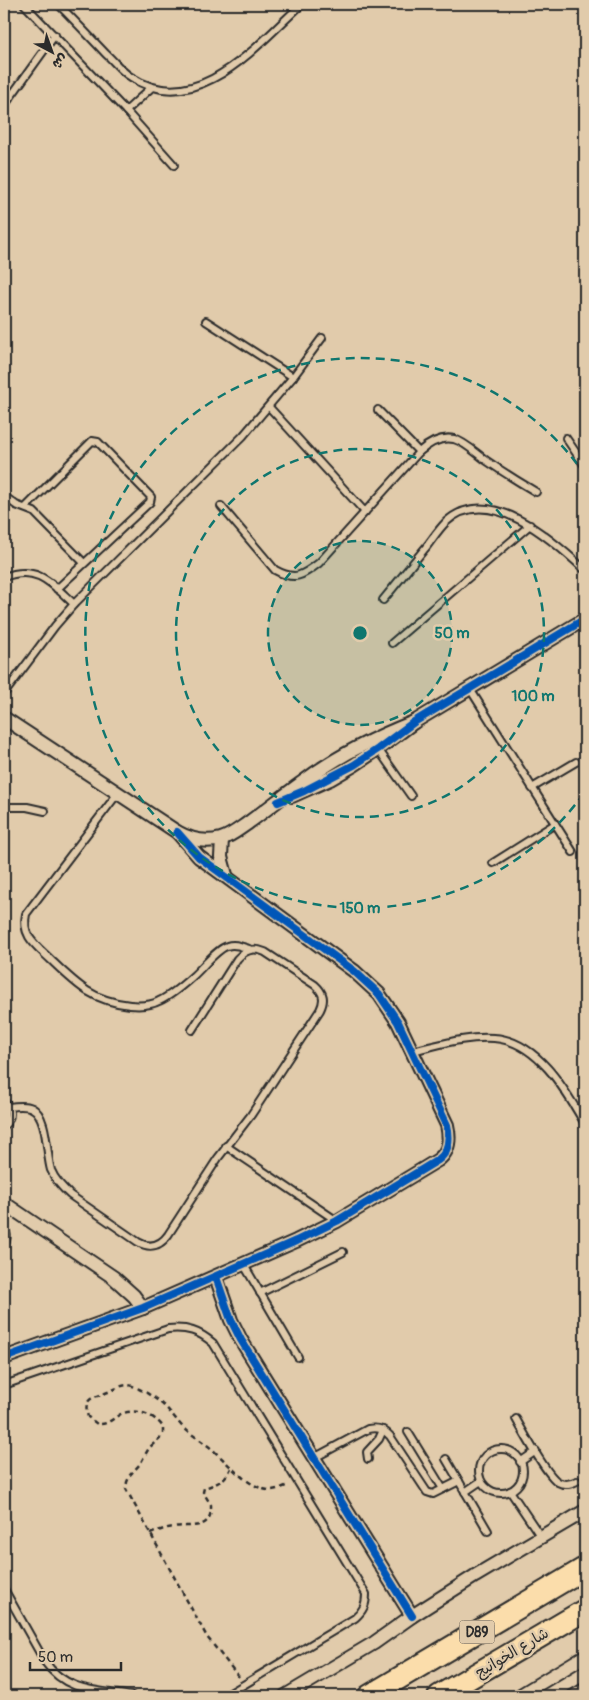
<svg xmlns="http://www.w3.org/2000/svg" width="589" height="1700" font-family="Pangolin,'Playpen Sans Arabic',sans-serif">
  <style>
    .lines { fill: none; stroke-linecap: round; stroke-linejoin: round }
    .service-casing { stroke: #2b2b2b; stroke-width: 10 }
    .minor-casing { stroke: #2b2b2b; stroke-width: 16 }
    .trunk-casing { stroke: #2b2b2b; stroke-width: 25 }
    .path { stroke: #2b2b2b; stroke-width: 2.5; stroke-dasharray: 5 4; stroke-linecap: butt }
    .service { stroke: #e1cbab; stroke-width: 6 }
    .minor { stroke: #e1cbab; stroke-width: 12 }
    .trunk { stroke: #fbddab; stroke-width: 21 }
    .cycleway-casing { stroke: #e1cbab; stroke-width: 11 }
    .cycleway { stroke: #0057b8; stroke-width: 8 }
    .ring { fill: none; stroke: #0f766e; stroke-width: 2.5; stroke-dasharray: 9 6 }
    .labels { text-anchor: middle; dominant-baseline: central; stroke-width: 5; stroke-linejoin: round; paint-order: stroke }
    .shield { fill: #e1cbab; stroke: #625b51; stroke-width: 1 }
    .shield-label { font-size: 14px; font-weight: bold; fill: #2b2b2b }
    .street-label { font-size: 15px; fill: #2b2b2b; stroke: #e1cbab }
    .centre { fill: #0f766e; stroke: #e1cbab; stroke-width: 2.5 }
    .ring-label { font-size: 15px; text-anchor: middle; font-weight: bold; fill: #0f766e; stroke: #e1cbab; stroke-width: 5; stroke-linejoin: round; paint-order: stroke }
  </style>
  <rect width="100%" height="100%" fill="#e1cbab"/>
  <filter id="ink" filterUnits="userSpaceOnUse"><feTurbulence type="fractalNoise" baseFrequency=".02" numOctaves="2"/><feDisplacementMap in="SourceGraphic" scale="10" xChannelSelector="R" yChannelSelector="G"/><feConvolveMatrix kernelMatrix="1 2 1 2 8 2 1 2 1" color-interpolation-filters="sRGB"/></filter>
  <g filter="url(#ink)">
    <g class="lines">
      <g class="service-casing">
        <g id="service">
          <polyline points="24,4 126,111 174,165"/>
          <path d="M58,4C74,20 90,37 106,54C114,61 122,72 131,77C197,120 258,44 302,4"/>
          <polyline points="4,106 55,35"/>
          <polyline points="126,111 152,87"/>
          <polyline points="206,321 293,377"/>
          <polyline points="269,407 365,512"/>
          <polyline points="378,410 419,452"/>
          <polyline points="566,438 585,466"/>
          <polyline points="4,496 16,505 34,512 84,563"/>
          <path d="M221,506L275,570C295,581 302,576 319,563L419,452C428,444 440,436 454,439C465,442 477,454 487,461C503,472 519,482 536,492"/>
          <polyline points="25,508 92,441 98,442 151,497 150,502 57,589"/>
          <path d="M4,577C37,564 52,584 74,604"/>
          <path d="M383,600C398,582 412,564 427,546C433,538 439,529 446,522C489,482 554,541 585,570"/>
          <polyline points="392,643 530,525"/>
          <polyline points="470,689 573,852"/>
          <polyline points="4,694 55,626 74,604 243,436 293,377 322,338"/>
          <polyline points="378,749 411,796"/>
          <polyline points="532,788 576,762"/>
          <path d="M118,793L26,914C21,937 37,946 52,961C77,985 93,1001 130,1005C140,1006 150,1006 159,1001C172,995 183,985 193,976C202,968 217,949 227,946C235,943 242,947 249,949"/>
          <polyline points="4,807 27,807 45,811"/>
          <polyline points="493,863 555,824"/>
          <path d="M412,1051C439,1045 466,1036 494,1038C538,1041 566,1091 585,1124"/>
          <path d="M4,1101C12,1109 12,1118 4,1126"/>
          <path d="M9,1107C16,1106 26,1105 32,1108C48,1116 46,1154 51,1170C55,1180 62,1187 70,1195L138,1242C150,1249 160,1246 168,1235L218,1158L251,1115L320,1010C325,1000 324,993 315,985L265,952C253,947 245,950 237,959L192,1030"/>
          <polyline points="226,1146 337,1221"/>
          <path d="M4,1227C8,1235 7,1240 4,1247"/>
          <polyline points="244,1265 298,1357"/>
          <polyline points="260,1293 343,1252"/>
          <path d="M4,1385L168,1329C187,1327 199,1331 213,1343L366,1594C366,1605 363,1611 355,1618L225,1696"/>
          <path d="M516,1419C524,1433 547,1476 558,1482C565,1486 571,1484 577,1481"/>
          <polyline points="408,1432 443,1489"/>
          <circle cx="501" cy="1471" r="22"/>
          <path d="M314,1458L368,1429C378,1427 384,1429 390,1436L427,1492L433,1494L459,1481"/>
          <polyline points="368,1459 367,1452 379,1439 383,1430"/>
          <polyline points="446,1459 488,1531"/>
          <polyline points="520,1462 536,1451"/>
          <polyline points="510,1491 541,1537"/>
          <polyline points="465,1492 481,1481"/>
          <path d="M4,1589L45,1662C67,1693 98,1690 132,1696"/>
          <polyline points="568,1696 585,1686"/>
        </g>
      </g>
      <g class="minor-casing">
        <g id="minor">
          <path d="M4,718L177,832C191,840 206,843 221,839C231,836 239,829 248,823C266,810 282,797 300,784C335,757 373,738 414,722"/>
          <polyline points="292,796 330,779 354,765 378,749 414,722 585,619"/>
          <polyline points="222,839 221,857 226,875"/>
          <polyline points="4,1203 113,1277 134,1296 143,1308"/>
          <polyline points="216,1277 231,1320 241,1340 412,1616"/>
          <path d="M4,1358L143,1308L296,1241L337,1221L438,1160C450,1151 450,1138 447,1125L398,1022L379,994L354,971L199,857L177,832"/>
          <polyline points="285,1696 374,1643 412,1616 475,1576 585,1511"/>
          <polyline points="519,1696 585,1656"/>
        </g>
      </g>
      <g class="trunk-casing">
        <g id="trunk">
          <polyline points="369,1696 585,1568"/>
          <polyline points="439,1696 585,1610"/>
        </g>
      </g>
      <g class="path">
        <path d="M150,1534C158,1531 165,1528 173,1527C191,1524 212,1532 211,1505L203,1492L204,1488C217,1484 225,1481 231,1468"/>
        <path d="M239,1677L207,1637L126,1489L127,1482L130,1475L140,1464L149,1448L163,1435V1427C154,1414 134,1407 119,1415C111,1420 107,1425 97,1424L88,1417C82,1396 95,1398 108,1392C121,1387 125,1381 139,1389C150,1394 162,1403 170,1412C175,1417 179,1424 185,1429C194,1437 206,1443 215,1452C230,1465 243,1482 263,1489C272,1492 281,1488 288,1485"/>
      </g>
      <use href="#service" class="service"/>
      <use href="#minor" class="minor"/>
      <use href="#trunk" class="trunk"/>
      <g class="cycleway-casing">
        <g id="cycleway">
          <polyline points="278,802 304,791 354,765 378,749 414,722 585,619"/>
          <polyline points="216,1277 231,1320 241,1340 412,1616"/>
          <path d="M4,1358L143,1308L296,1241L337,1221L438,1160C450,1151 450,1138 447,1125L398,1022L379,994L354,971L199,857L177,832"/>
        </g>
      </g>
      <use href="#cycleway" class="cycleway"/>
    </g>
  </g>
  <circle cx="360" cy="633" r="92" fill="#0f766e" fill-opacity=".12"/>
  <g class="ring">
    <circle cx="360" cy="633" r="92"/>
    <circle cx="360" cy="633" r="184"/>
    <path d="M584 793A275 275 0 1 1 584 473"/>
  </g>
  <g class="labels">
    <rect class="shield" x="459.5" y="1620.5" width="35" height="23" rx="4"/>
    <g class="shield-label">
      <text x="477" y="1632">D89</text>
    </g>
    <g class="street-label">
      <text transform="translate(512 1653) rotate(-31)">شارع الخوانيج</text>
    </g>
  </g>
  <circle cx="360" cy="633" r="8" class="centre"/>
  <g class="ring-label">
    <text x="452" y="638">50 m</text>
    <text x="533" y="701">100 m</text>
    <text x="360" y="913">150 m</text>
  </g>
  <rect width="589" height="1700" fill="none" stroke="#e1cbab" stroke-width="20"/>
  <rect x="10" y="10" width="569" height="1680" fill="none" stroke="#2b2b2b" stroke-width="2" filter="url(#ink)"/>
  <g transform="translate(52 52) rotate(139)" stroke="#e1cbab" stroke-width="4" paint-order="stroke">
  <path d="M0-4L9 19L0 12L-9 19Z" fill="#2b2b2b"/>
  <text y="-8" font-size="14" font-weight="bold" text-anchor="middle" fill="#2b2b2b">ش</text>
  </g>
  <path d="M30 1662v8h91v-8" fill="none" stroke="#2b2b2b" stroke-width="2.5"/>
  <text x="38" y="1662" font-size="15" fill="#2b2b2b" stroke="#e1cbab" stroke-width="4" paint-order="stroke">50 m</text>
</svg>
